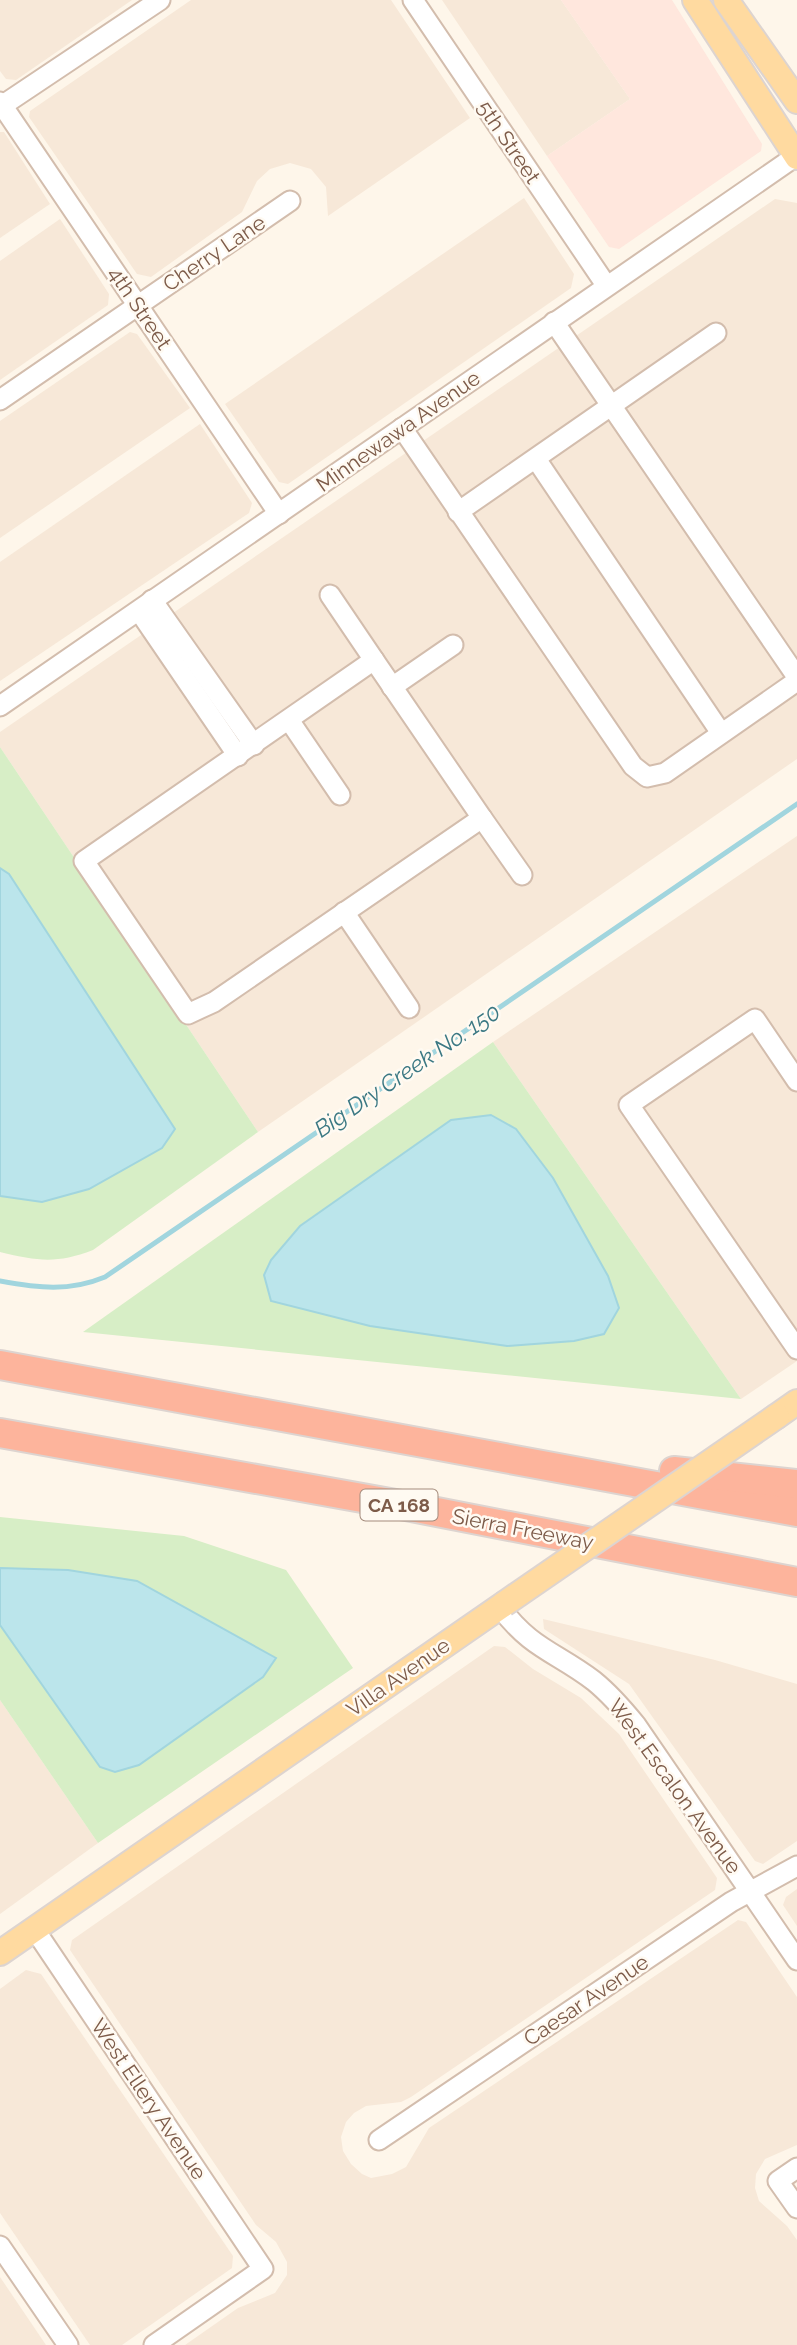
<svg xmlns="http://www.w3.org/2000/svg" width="797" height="2345" font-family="Raleway,sans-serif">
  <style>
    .residential { fill: #f7e8d8 }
    .commercial { fill: #ffe7dd }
    .green { fill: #d7eec6 }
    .water { fill: #bbe5eb; stroke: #a1d5de; stroke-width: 2 }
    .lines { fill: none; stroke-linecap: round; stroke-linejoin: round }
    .stream { stroke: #a1d5de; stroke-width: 5 }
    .minor-casing { stroke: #d3bdad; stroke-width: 23 }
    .major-casing { stroke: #ddd4d0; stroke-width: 28 }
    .highway-casing { stroke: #ddd4d0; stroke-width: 32 }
    .minor { stroke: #fff; stroke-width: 19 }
    .major { stroke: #ffdaa0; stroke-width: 24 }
    .highway { stroke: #fdb49c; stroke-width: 28 }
    .major-bridge-casing { stroke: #ddd4d0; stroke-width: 28; stroke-linecap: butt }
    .major-bridge { stroke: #ffdaa0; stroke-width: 24 }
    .labels { text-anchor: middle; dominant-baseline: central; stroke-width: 5; stroke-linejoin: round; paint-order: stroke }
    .shield { fill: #fffaf2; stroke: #a48b7c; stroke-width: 2 }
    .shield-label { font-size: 19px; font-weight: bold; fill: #7d5b49 }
    .street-label { font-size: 21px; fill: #7d5b49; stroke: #fffaf2 }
    .water-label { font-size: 23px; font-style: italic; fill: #3b7883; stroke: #fffaf2 }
  </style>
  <rect width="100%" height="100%" fill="#fef6ea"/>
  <g class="residential">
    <polygon points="0,0 132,0 16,80 6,79 0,71"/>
    <polygon points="191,0 391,0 470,118 328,216 326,187 311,169 290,163 270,169 257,181 242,212 151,277 137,274 29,117 30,111"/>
    <polygon points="442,0 561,0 630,99 547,156"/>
    <polygon points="0,132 4,132 50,204 0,238"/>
    <polygon points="524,198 574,274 571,288 288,484 279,482 225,404"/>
    <polygon points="775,199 797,203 797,759 258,1132 0,747 0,732"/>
    <polygon points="60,219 109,294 108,305 0,380 0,261"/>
    <polygon points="130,332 137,334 190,408 0,538 0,421"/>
    <polygon points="200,424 252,503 249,513 0,681 0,562"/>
    <polygon points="797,836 797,1361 741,1399 493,1042"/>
    <polygon points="543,1619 715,1660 797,1684 797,1841 763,1864 755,1861 629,1684 544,1629"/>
    <polygon points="494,1646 505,1647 533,1669 581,1698 619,1734 717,1878 715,1890 411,2097 401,2102 366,2106 354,2113 346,2122 341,2137 343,2151 351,2164 362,2174 371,2178 392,2174 406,2167 429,2128 738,1920 746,1922 797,1997 797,2145 765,2159 756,2174 755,2188 759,2201 787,2226 797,2240 797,2345 185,2345 238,2308 275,2293 287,2275 287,2262 276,2242 256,2225 70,1950 72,1940"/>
    <polygon points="0,1700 98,1843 0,1914"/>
    <polygon points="797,1889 797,1926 783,1905 786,1897"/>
    <polygon points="26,1970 41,1974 233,2256 232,2268 122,2345 90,2345 0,2213 0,1989"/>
    <polygon points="0,2277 46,2345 0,2345"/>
  </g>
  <polygon class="commercial" points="561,0 672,0 762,144 761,151 619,249 609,247 547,156 630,99"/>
  <g class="green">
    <path d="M0,747L258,1132L93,1250C56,1264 38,1261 0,1252Z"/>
    <polygon points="493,1042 741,1399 83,1332"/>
    <polygon points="0,1517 184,1536 286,1570 353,1668 98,1843 0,1700"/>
  </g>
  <g class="water">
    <polygon points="0,868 9,874 175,1129 162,1148 89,1189 42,1202 0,1196"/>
    <polygon points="491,1115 516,1129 553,1178 608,1276 619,1308 604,1334 574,1341 507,1346 370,1326 271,1301 264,1275 271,1260 300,1226 451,1120"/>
    <polygon points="0,1568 68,1570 137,1581 276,1658 263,1677 139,1765 115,1772 100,1767 0,1625"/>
  </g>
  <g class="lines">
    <path class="stream" d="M0,1281C38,1288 69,1292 105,1277L797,804"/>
    <g class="minor-casing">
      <g id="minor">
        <polyline points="413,0 606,285"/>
        <polyline points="0,102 279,514"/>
        <polyline points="0,107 160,0"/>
        <polyline points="554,322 797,677"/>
        <polyline points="0,400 290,201"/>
        <polyline points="402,428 633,766 647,777 665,773 797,681"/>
        <polyline points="536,459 721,733"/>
        <polyline points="458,512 716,333"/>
        <polyline points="330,595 374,660"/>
        <polyline points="152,600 254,745"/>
        <polyline points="139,611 238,756"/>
        <polygon points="374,660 482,818 214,1002 188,1014 84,861"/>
        <polyline points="392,687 453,645"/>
        <polyline points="0,706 796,156"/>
        <polyline points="289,720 340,795"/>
        <polyline points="482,818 522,875"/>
        <polyline points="344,912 409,1008"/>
        <polyline points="797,1081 755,1019 629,1105 797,1349"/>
        <path d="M500,1607C531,1649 556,1652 594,1681C610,1694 623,1709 636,1725L797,1960"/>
        <polyline points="35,1930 263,2269 154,2345"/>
        <polyline points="379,2140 731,1902 797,1866"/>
        <polyline points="797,2168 778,2181 797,2208"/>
        <polyline points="0,2246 68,2345"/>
      </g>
    </g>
    <g class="major-casing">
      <g id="major">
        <polyline points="695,0 797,157"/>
        <polyline points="726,0 797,101"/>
        <polyline points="777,1416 797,1402"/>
        <polyline points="0,1953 504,1604"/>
      </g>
    </g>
    <g class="highway-casing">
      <g id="highway">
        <polyline points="0,1365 797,1512"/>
        <polyline points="0,1433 401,1505 797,1582"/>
        <polyline points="674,1471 797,1484"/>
      </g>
    </g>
    <use href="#minor" class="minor"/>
    <use href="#major" class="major"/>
    <use href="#highway" class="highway"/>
    <g class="major-bridge-casing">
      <polyline id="major-bridge" points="504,1604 777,1416"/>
    </g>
    <use href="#major-bridge" class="major-bridge"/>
  </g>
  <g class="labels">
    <rect class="shield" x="360.5" y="1489.5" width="77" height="31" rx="5"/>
    <g class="shield-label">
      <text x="399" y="1505">CA 168</text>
    </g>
    <g class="street-label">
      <text transform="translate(509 142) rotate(56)">5th Street</text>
      <text transform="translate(214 253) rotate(-34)">Cherry Lane</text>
      <text transform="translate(140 308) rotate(56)">4th Street</text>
      <text transform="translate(398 431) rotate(-35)">Minnewawa Avenue</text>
      <text transform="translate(523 1529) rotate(11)">Sierra Freeway</text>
      <text transform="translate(398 1677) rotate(-35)">Villa Avenue</text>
      <text transform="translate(675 1786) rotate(54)">West Escalon Avenue</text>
      <text transform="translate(586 2000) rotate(-34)">Caesar Avenue</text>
      <text transform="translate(149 2099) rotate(56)">West Ellery Avenue</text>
    </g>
    <g class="water-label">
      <text transform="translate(407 1070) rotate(-34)">Big Dry Creek No. 150</text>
    </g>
  </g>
</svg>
